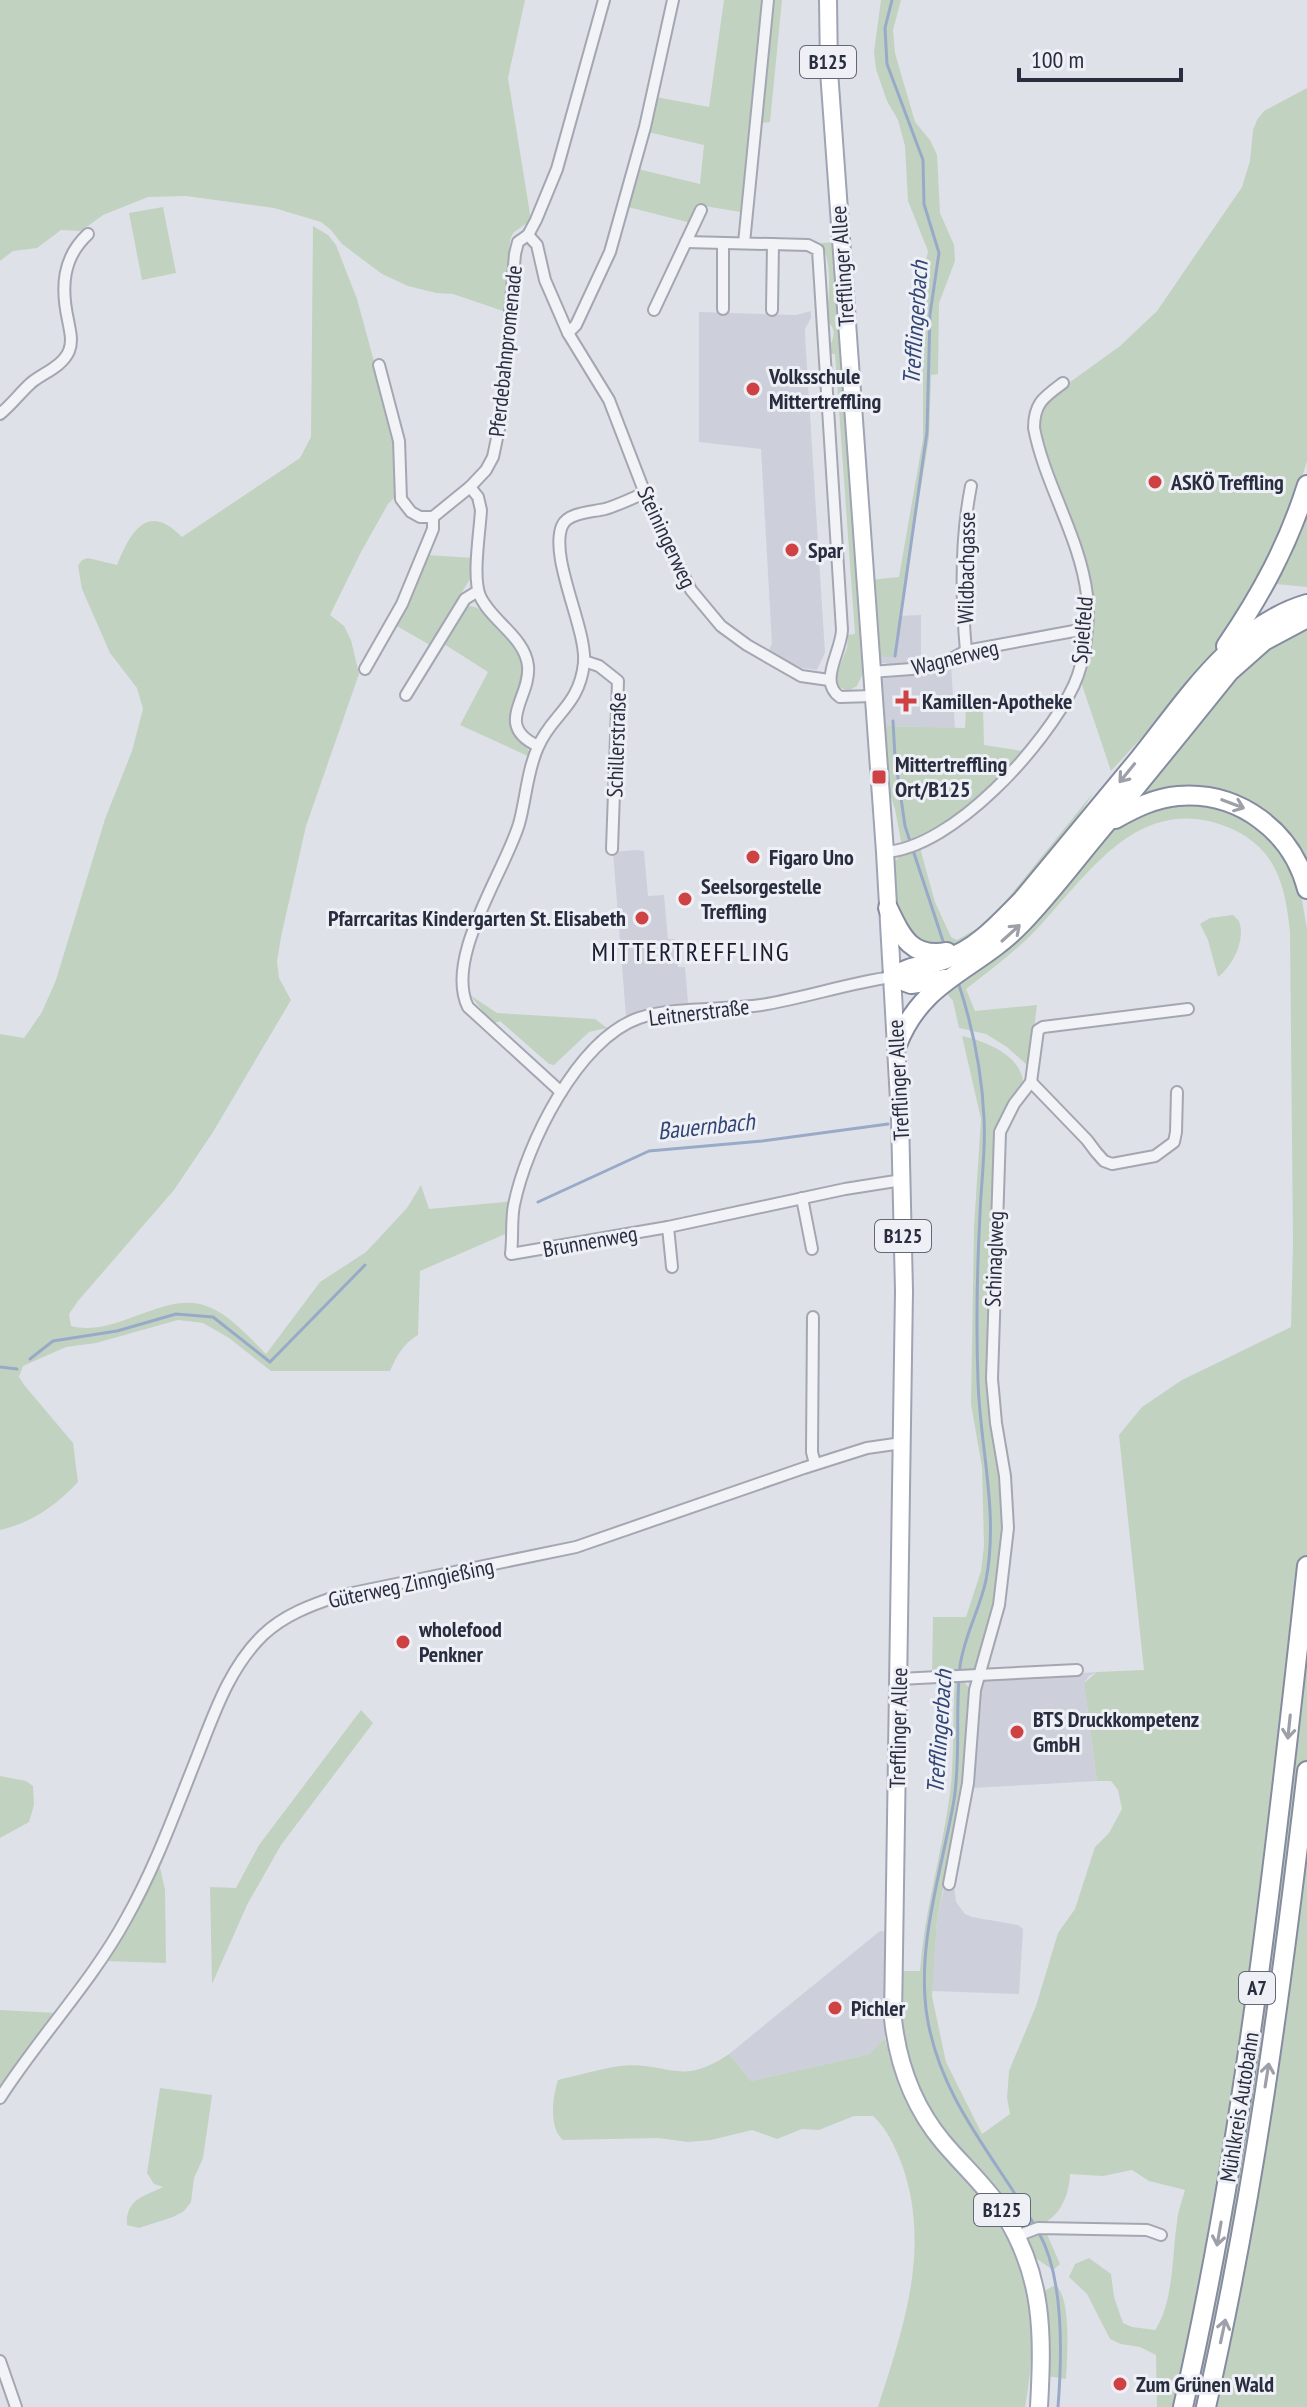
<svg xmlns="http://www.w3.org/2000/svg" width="1307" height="2407" font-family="'PT Sans Narrow',sans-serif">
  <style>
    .built { fill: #cdd0da }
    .green { fill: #c2d2c0 }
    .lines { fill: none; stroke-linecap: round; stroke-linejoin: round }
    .stream { stroke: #99aac9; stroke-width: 3 }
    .minor-casing { stroke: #a4a7b2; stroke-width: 14 }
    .primary-casing { stroke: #9ea4b4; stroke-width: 20 }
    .motorway-casing { stroke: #868c9f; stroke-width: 22 }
    .minor { stroke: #f2f3f7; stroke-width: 10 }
    .primary { stroke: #fff; stroke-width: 16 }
    .motorway { stroke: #fff; stroke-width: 18 }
    .oneway { stroke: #9ea0a9 }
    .poi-dot { fill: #cf4243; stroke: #eef0f6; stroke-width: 3 }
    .labels { text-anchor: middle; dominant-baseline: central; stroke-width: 6; stroke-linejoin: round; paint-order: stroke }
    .shield { fill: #eef0f6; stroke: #636877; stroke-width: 2 }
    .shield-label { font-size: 20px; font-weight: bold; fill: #282d40 }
    .street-label { font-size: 22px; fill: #282d40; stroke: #eef0f6 }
    .poi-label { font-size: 22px; font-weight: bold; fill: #282d40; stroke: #eef0f6; text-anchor: start }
    .water-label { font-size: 24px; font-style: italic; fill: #314674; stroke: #eef0f6 }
    .quarter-label { font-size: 26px; letter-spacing: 2px; fill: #1a1e30; stroke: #eef0f6 }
  </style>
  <rect width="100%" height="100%" fill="#dfe1e8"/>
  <g class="built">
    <polygon points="811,311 811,318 805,329 805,336 825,653 817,670 802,668 768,652 772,644 761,449 699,442 699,312 796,315"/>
    <polygon points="921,615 921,663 900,666 878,662 876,656 893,656 899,616"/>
    <polygon points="951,664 955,728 884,726 881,679 925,673"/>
    <polygon points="637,850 644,851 648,896 664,895 668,939 675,939 678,967 685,967 688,1003 652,1008 626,1016 613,852"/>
    <polygon points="1097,1672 1089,1676 1084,1683 1097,1781 971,1788 979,1697 985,1680"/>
    <polygon points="945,1883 954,1884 956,1902 965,1914 972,1917 1018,1925 1023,1929 1019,1994 932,1991 937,1920"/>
    <polygon points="880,1931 886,1931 885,2038 877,2050 870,2054 751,2081 729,2054"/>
  </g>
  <g class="green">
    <polygon points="0,0 525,0 508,78 531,220 513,233 510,240 506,312 453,294 436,293 408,286 382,274 342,244 331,230 321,222 274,208 186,196 148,197 103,215 81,231 61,230 37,248 13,251 0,261"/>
    <polygon points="724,0 782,0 770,122 762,123 752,214 699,205 691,223 628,207 638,169 700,184 704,145 648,132 656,97 709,107"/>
    <polygon points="881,0 901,0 893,30 895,53 915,122 930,140 937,155 940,213 954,245 955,261 939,303 938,374 931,375 929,438 893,657 876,656 870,580 899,577 923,439 923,375 917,306 928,251 908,201 905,146 898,120 887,101 876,69 874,52"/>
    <polygon points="1307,88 1307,461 1287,526 1221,643 1166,711 1111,771 1080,679 1088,647 1083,556 1039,430 1040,412 1048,398 1120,346 1157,311 1242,187 1250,161 1253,130 1257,120 1264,111"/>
    <polygon points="163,207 176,273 142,280 129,213"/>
    <path d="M313,226L328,235L336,245L357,299L396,442L397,495L388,504L361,552L330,615L344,626L351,640L359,674L306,826L281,937L277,962L279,978L291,1000L213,1132L174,1190L78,1301L69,1314L71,1326C117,1338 167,1288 209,1307C231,1316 249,1337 266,1354L320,1282L366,1252L407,1208L421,1185L429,1209L514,1201L510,1232L420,1271L418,1335C403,1344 397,1355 390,1371H271L229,1338L203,1323L178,1320L96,1343L66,1347L23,1366L19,1377L25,1386L73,1443L78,1482C57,1505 31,1523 0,1530V1034L24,1038L42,1012L56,980L105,819L132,751L143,709L137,688L110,653L82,589L78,566L82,560L88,558L117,565C131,530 148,502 182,537L300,458L311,437Z"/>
    <path d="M835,242L864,671L857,686L848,691L839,687L835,678L847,648L848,635L855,634L835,354H828C831,339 840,332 826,320C829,298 833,263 821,243Z"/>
    <polygon points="1307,507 1307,587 1276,584"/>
    <polygon points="427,555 474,558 470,579 430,645 395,625"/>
    <path d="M470,606C481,607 487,616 494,624C514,645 530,657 519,689C516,698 511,709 511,719C510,732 522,741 529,751L528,756L460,725L488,672L444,644L465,609Z"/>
    <polygon points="1307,623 1307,872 1224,796 1120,811 1250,658"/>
    <path d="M966,707H983L984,745L1022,751C992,792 948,827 902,847L895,809L890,794L884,726L965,728Z"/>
    <path d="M1093,793C1073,827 978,956 935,949C934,948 926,944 924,943C910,936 901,921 897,905C894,892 894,876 893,863L901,855L920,848L935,902L951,937L957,940L983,925L1000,908Z"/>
    <path d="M1167,803L1220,805L1271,835L1299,883L1307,929V2407H1157L1156,2355L1140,2347L1121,2344L1110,2339L1087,2294L1069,2277L1075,2264L1089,2258L1111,2274L1114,2297L1123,2323L1132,2327L1155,2330C1174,2302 1172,2254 1177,2222C1178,2211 1182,2201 1185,2190L1149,2181L1132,2170L1103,2176L1070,2174C1069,2204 1052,2230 1019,2228C971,2167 914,2113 902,2033C899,2013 900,1991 899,1971H920C924,1913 941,1857 949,1800C955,1760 952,1721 955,1682H964L971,1690L963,1786L937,1920L932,1996L946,2062L982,2134L1010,2114L1007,2098L1009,2071L1036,2006L1058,1933L1075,1909L1095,1847L1109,1833L1122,1809L1118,1790L1111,1781H1097L1084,1683L1097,1672L1144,1670L1119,1435L1142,1407L1182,1380L1291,1327L1293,1243L1290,932C1285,885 1277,849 1230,828C1139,790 1089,874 1036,930C1015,952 990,970 966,989L975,1011L1037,1005L1030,1062L1027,1065L1007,1047L986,1034L959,1028L953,1001L944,990L1116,825Z"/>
    <path d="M1233,915L1239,921C1246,939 1233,966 1218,977L1208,940L1200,924L1210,918Z"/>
    <polygon points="470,995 497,1013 595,1019 607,1028 589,1032 554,1065 549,1064 500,1021 493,1024"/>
    <path d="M962,1036C985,1041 1021,1055 1023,1082L995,1144L993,1170L989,1366L1004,1512L995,1597L978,1665L974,1671L932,1673L933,1617H966L981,1571L984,1546L982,1467L971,1404L974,1227L981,1119Z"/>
    <polygon points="361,1710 373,1723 281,1845 247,1905 212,1984 210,1887 236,1888 259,1845"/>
    <polygon points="0,1776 26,1781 33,1786 34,1805 29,1822 0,1838"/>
    <polygon points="159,1863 165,1890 166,1963 105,1961 123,1935"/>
    <polygon points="0,2010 57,2013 0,2090"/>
    <path d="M885,2038C892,2068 900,2098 918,2123C938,2151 964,2176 985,2203C1033,2266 1039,2332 1025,2407H878C904,2326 932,2246 901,2162C894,2145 887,2129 873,2116H854L819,2130L802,2129L777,2139L752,2130L711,2140L688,2142L658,2138L563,2140C548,2127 553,2096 558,2080C579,2075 600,2069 620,2066C669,2061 679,2088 729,2054L751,2081L870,2054Z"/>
    <path d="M160,2088L212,2095L211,2103L203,2158L194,2178L191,2202L184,2211L173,2217L139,2228L127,2225C125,2200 144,2196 163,2187L154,2184L147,2173Z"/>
    <polygon points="1037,2232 1046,2232 1060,2264 1053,2270 1034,2257 1025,2238"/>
    <path d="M1055,2285C1072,2296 1067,2359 1066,2379L1047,2376L1043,2297L1046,2290Z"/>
  </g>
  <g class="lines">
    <g class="stream">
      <polyline points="892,0 885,28 887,64 923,160 924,204 939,253 930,314 927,432 895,656"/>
      <polyline points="893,721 895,757 905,826 943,941"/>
      <path d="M959,985C973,1028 982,1073 984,1118C986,1150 981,1183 980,1214C977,1270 976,1326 978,1381C980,1448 999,1513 986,1580C980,1609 964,1636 960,1666C955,1711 961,1755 954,1800C942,1870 916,1945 927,2016C940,2099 995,2157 1035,2226"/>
      <polyline points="538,1202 649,1151 762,1141 888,1124"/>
      <polyline points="30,1359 53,1341 117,1331 176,1314 213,1317 270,1362 365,1265"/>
      <polyline points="0,1367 17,1369"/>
      <path d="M1039,2233C1064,2278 1062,2357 1058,2407"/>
    </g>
    <g class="minor-casing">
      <g id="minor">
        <polyline points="528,235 537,245 545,280 568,333 609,400 656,522 691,590 721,626 747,645 801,676 829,680"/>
        <path d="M686,242L808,245L818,250L842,630C841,653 818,682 840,697L873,696"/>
        <polyline points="744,243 768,0"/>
        <polyline points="723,309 723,243"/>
        <polyline points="654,310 701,210"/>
        <polyline points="772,310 773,244"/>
        <polyline points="568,333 576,325 610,252 645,127 673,0"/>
        <polyline points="379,365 399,441 401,499 411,512 420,517 433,517 470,487 486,470 493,457 501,419 515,254 518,242 528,235 536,220 557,169 604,0"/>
        <path d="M0,414C11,405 20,393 31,383C43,373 62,367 69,351C73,341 70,331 68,320C61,288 62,258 88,234"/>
        <path d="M470,487L478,497L481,510C480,531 472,577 480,596C491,621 525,637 528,666C531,698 493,725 538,746"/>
        <path d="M966,651C961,596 960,541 971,486"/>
        <polyline points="584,661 599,666 618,681 612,849"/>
        <polyline points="365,669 402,604 433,529 433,517"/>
        <polyline points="871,672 925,668 944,663 966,651 1074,631 1085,632"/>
        <polyline points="406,695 465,599 478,591"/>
        <path d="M885,852C953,848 1046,745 1074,685C1085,661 1090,621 1087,595C1080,537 1045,485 1034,428C1034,403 1044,397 1063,383"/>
        <path d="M892,977C848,983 805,998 761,1005C725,1010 672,1007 639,1018C578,1039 526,1145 514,1205C511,1220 513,1238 511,1254L668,1227L845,1189L902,1180"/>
        <polyline points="1031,1082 1038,1030 1043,1027 1188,1009"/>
        <path d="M561,1092L468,1007C444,958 504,873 519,824C526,799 527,771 538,747C552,714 579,707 584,663C587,629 549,558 562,526C564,521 570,517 576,515C585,512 596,511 605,509C619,505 632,498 645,493"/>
        <polyline points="802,1198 812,1249"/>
        <polyline points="668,1227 672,1267"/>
        <polyline points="813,1317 812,1452 815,1464"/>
        <polyline points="899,1679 1077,1670"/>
        <polyline points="949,1884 968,1783 975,1690 999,1605 1008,1528 1005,1476 996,1423 992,1379 1000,1132 1014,1104 1031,1082 1087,1140 1096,1152 1104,1161 1112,1164 1155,1156 1174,1142 1176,1132 1177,1092"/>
        <path d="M0,2098C39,2037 91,1983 126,1919C155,1868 175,1812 197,1757C214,1714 229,1668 263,1635C284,1615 311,1605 338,1596L576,1547L804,1468L867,1448L902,1443"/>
        <polyline points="1017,2236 1038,2228 1147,2230 1161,2235"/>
        <polyline points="0,2361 16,2407"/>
      </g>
    </g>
    <g class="primary-casing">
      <path id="primary" d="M828,0L829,71L885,852L900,1118L904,1291L893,2019C898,2065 913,2106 943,2142C963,2166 986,2186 1003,2212C1044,2276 1043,2334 1039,2407"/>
    </g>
    <g class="motorway-casing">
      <g id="motorway">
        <path d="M1226,646C1261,595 1288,545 1307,485"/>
        <path d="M1115,819C1135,808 1155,798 1178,796C1239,791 1292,831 1307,889"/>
        <path d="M888,908C902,937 911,958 947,952"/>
        <path d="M892,977C909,965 928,966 946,959C977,949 1000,922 1022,900C1061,853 1100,806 1139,759C1185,702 1232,626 1307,604"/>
        <polyline points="892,977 911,984 945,979"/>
        <path d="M897,1045C923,978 976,971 1022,923C1047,897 1070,867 1093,839C1139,784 1184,728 1229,672L1264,641L1307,618"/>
        <path d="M1183,2407C1246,2130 1276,1848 1307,1566"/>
        <path d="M1206,2407C1254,2197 1282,1984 1307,1771"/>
      </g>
    </g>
    <use href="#minor" class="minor"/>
    <use href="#primary" class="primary"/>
    <use href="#motorway" class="motorway"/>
  </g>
  <defs><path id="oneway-shaft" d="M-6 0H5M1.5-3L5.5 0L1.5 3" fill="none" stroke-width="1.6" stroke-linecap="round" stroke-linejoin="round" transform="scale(2)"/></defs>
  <g class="oneway">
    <use href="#oneway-shaft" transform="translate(1127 773) rotate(129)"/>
    <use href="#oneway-shaft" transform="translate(1233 804) rotate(21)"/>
    <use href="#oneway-shaft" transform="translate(1011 933) rotate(-42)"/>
    <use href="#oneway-shaft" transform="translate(1289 1727) rotate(96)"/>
    <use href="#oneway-shaft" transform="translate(1267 2075) rotate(-81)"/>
    <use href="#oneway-shaft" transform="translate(1219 2234) rotate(100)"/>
    <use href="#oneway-shaft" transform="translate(1223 2331) rotate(-78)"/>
  </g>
  <g class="poi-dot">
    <circle cx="753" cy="389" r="8"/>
    <circle cx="1155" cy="482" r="8"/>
    <circle cx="792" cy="550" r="8"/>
    <path d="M902 689h8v8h8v8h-8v8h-8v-8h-8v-8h8z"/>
    <rect x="871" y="769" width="16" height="16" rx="4"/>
    <circle cx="753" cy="857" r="8"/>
    <circle cx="685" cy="899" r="8"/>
    <circle cx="642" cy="918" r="8"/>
    <circle cx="403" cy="1642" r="8"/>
    <circle cx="1017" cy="1732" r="8"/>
    <circle cx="835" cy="2008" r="8"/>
    <circle cx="1120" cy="2384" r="8"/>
  </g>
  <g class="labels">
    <g class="shield">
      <rect x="800" y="46" width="56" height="32" rx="6"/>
      <rect x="875" y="1220" width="56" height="32" rx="6"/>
      <rect x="1239" y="1972" width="36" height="32" rx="6"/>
      <rect x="974" y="2194" width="56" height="32" rx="6"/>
    </g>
    <g class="shield-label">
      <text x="828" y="62">B125</text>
      <text x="903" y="1236">B125</text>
      <text x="1257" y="1988">A7</text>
      <text x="1002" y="2210">B125</text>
    </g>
    <g class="street-label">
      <text transform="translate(842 266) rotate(-94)">Trefflinger Allee</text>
      <text transform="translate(505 351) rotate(-84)">Pferdebahnpromenade</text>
      <text transform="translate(667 537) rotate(65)">Steiningerweg</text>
      <text transform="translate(966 568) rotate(-89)">Wildbachgasse</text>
      <text transform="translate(1082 630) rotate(-85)">Spielfeld</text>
      <text transform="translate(955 657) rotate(-14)">Wagnerweg</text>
      <text transform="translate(616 745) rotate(-88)">Schillerstraße</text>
      <text transform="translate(699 1012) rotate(-7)">Leitnerstraße</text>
      <text transform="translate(898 1080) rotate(-93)">Trefflinger Allee</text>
      <text transform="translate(590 1241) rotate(-10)">Brunnenweg</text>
      <text transform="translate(994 1259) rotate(-88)">Schinaglweg</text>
      <text transform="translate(411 1583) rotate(-12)">Güterweg Zinngießing</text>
      <text transform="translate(898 1728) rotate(-89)">Trefflinger Allee</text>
      <text transform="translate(1239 2107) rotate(-81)">Mühlkreis Autobahn</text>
    </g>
    <g class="poi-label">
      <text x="769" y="376">Volksschule<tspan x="769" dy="25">Mittertreffling</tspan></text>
      <text x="1171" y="482">ASKÖ Treffling</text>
      <text x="808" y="550">Spar</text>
      <text x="922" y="701">Kamillen-Apotheke</text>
      <text x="895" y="764">Mittertreffling<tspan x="895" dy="25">Ort/B125</tspan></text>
      <text x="769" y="857">Figaro Uno</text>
      <text x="701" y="886">Seelsorgestelle<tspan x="701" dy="25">Treffling</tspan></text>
      <text x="626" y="918" text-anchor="end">Pfarrcaritas Kindergarten St. Elisabeth</text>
      <text x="419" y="1629">wholefood<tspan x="419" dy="25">Penkner</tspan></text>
      <text x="1033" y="1719">BTS Druckkompetenz<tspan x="1033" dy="25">GmbH</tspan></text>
      <text x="851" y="2008">Pichler</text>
      <text x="1136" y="2384">Zum Grünen Wald</text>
    </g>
    <g class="water-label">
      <text transform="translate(915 323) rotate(-86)">Trefflingerbach</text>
      <text transform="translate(706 1126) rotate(-6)">Bauernbach</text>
      <text transform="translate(939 1732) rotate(-86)">Trefflingerbach</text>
    </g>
    <g class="quarter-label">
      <text x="691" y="951">MITTERTREFFLING</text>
    </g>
  </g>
  <path d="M1019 68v12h162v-12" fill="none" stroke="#282d40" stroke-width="4"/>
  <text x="1031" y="68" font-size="24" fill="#282d40" stroke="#eef0f6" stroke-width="6" paint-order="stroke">100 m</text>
</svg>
